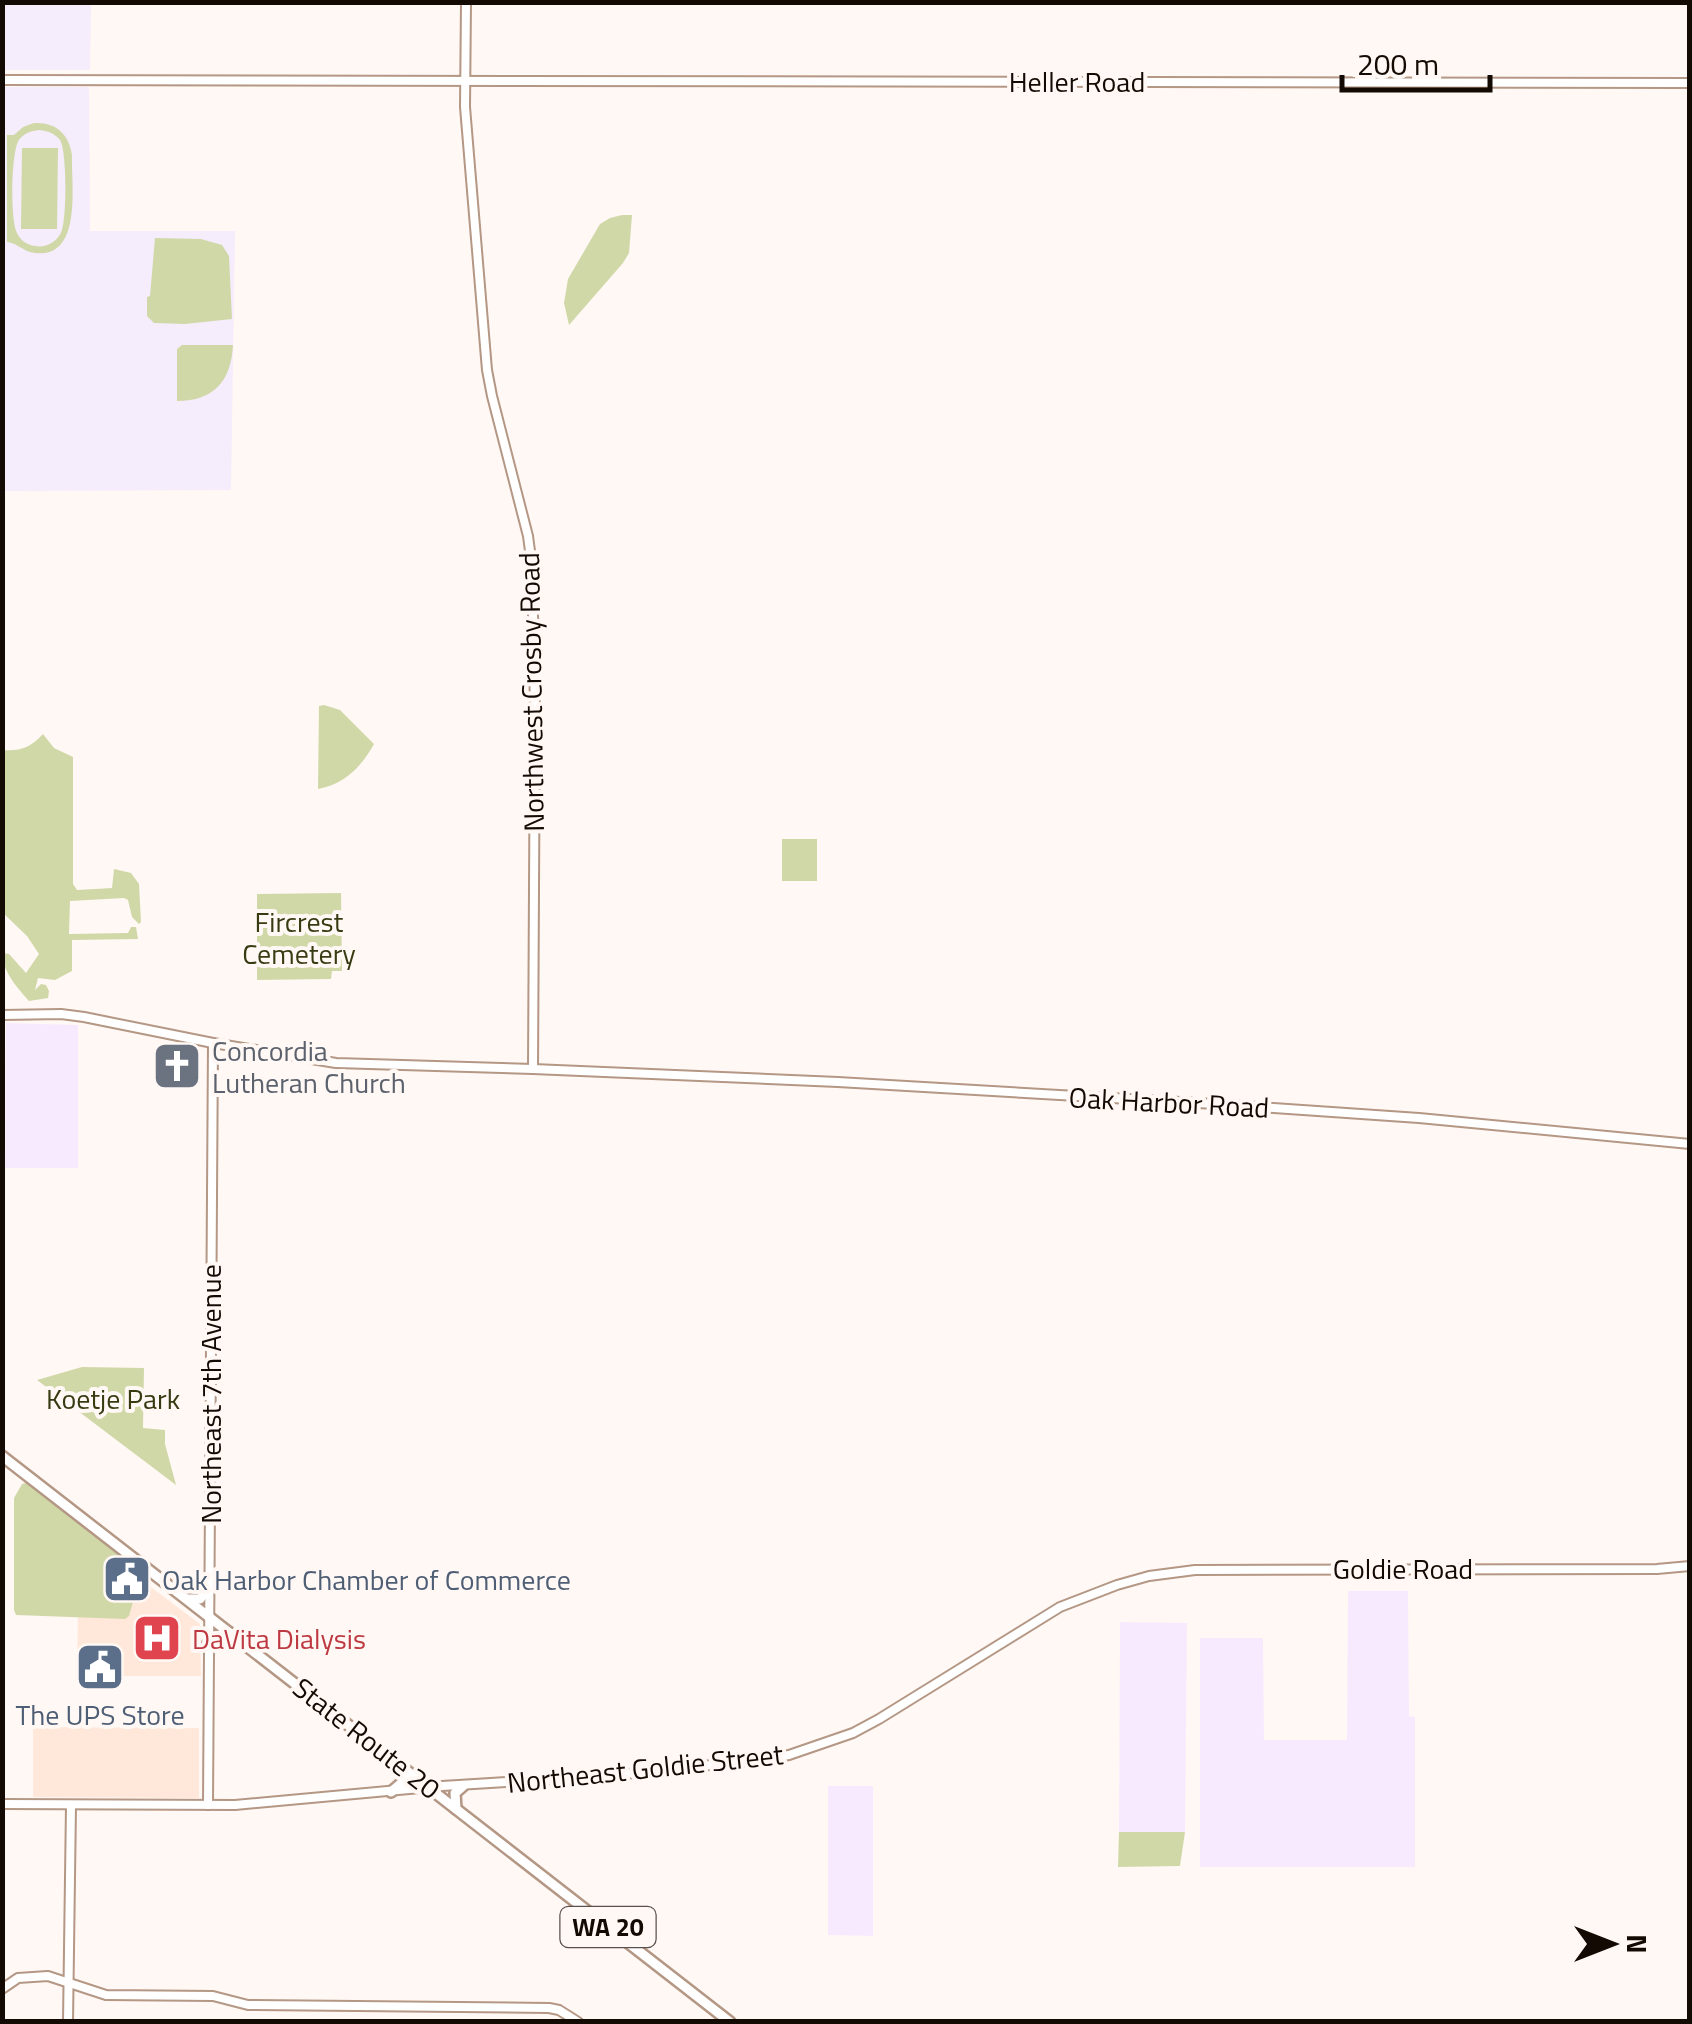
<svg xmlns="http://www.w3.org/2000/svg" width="1692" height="2024" font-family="'Titillium Web',sans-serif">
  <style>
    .built { fill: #ffe8d9 }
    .industrial { fill: #f8eafe }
    .education { fill: #f5ecfc }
    .green { fill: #d1d8a8; fill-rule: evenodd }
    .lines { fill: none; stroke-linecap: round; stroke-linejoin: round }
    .secondary-casing { stroke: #b49784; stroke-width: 12 }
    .primary-casing { stroke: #b49784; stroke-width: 14 }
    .secondary { stroke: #fff; stroke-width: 8 }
    .primary { stroke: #fff; stroke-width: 9 }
    .labels { text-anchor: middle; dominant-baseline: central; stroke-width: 8; stroke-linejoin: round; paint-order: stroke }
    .shield { fill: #fff8f4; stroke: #5a514c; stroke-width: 2.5 }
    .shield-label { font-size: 25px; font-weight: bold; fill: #140a04 }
    .street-label { font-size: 28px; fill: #140a04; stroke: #fff8f4 }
    .park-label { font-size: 28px; fill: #373b12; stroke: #fff8f4 }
    .worship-label { font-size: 28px; fill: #5b616d; stroke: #fff8f4; text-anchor: start }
    .service-label { font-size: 28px; fill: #4e5e75; stroke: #fff8f4; text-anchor: start }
    .health-label { font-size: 28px; fill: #be3a42; stroke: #fff8f4; text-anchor: start }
  </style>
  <rect width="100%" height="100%" fill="#fff8f4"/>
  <g class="built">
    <polygon points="140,1579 200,1624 201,1676 77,1676 78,1614 123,1615"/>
    <polygon points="33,1727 199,1728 199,1798 33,1797"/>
  </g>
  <g class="industrial">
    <polygon points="6,1023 78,1025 78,1168 5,1168"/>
    <polygon points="1348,1591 1408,1591 1409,1716 1415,1717 1415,1867 1200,1867 1200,1638 1263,1638 1264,1740 1347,1740"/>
    <polygon points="1120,1622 1187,1623 1185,1832 1119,1832"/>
    <polygon points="828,1786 873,1786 873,1936 828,1935"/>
  </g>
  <g class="education">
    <polygon points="2,3 91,3 90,70 3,70"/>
    <polygon points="2,87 89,87 90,231 235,231 231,490 3,491"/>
  </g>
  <g class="green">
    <path d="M34,123C56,122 69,134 72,155C71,184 83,259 35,253C23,252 18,243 7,242V135H14L23,127ZM39,130C48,131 54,133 60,140C67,150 67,221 61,233C56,242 46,248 35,246C27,245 20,240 17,233C10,221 11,151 19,140C24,133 31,131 39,130Z"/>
    <polygon points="22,148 58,148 57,229 21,229"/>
    <polygon points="622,215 632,215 629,253 623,263 569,325 564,303 568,279 600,224 610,218"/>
    <polygon points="155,238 201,239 222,245 229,256 232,319 185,324 154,323 147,316 147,297 150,296"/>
    <path d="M182,345H233C231,381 214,401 177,401V349Z"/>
    <path d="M324,705L340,710L374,744C361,767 345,784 318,789L319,706Z"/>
    <path d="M43,734L54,748L73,757V884L77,890L112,888L114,869L131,873L139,884L141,922L139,924L132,917L128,900L124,898L70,901L69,934L128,933L131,927H136L138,939L72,940V971L55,980L38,978L35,990L41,984L46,985L49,991L48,998L29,1001C18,988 2,972 3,953L9,954L26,973L39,954L27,936L3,913V750C21,751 30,748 43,734Z"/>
    <rect x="782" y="839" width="35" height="42"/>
    <polygon points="341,893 342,971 332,971 331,979 257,980 257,894"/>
    <polygon points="82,1367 144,1368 143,1428 165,1430 165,1444 176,1485 37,1380"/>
    <path d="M29,1482L119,1554C101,1579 111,1587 133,1602L129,1616L125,1619L16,1615L14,1610V1498L22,1484Z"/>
    <polygon points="1119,1832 1185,1832 1180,1866 1118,1867"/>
  </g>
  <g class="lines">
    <g class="secondary-casing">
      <g id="secondary">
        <polyline points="466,2 465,107 487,370 492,396 528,536 532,566 535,709 533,1069"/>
        <polyline points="2,80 1690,83"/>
        <polyline points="2,1015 61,1014 84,1017 213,1043 336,1063 533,1069 838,1082 1215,1104 1419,1118 1690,1144"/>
        <polyline points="2,1804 235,1805 442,1786 606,1776 759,1760 789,1755 853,1733 879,1719 1060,1607 1117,1585 1149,1576 1195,1570 1657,1569 1690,1566"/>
        <polyline points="208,1805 213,1043"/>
        <polyline points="2,1989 18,1978 48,1976 106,1995 213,1996 248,2005 549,2008 559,2010 578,2022"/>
        <polyline points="68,2022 71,1805"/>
      </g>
    </g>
    <g class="primary-casing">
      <g id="primary">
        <polyline points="2,1456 730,2022"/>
        <polyline points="187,1599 200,1599 208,1589"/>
        <polyline points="208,1643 216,1636 230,1633"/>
        <polyline points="391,1792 405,1780 401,1767"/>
        <polyline points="456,1809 455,1793 463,1786"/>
      </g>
    </g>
    <use href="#secondary" class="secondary"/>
    <use href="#primary" class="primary"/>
  </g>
  <defs>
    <g id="church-square" transform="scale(2.5)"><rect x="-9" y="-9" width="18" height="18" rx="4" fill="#6b7280" stroke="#fff8f4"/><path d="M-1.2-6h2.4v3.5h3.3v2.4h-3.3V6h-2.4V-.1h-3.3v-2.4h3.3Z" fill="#fff"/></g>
    <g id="civic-square" transform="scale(2.5)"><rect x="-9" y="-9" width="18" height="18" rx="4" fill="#5c6f8a" stroke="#fff8f4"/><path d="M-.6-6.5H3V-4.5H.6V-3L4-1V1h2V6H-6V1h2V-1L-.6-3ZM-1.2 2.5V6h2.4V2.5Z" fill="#fff"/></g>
    <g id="hospital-square" transform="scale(2.5)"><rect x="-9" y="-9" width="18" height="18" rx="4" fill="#e0444e" stroke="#fff8f4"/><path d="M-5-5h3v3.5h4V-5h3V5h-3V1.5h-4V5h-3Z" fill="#fff"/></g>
  </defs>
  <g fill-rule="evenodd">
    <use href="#church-square" x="177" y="1066"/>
    <use href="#civic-square" x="127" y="1579"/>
    <use href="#hospital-square" x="157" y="1638"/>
    <use href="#civic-square" x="100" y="1667"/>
  </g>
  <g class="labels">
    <rect class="shield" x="560.5" y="1907" width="95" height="40" rx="8"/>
    <g class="shield-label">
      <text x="608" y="1927">WA 20</text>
    </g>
    <g class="street-label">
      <text x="1077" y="81">Heller Road</text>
      <text transform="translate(531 692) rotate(-91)">Northwest Crosby Road</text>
      <text transform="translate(1169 1102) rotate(3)">Oak Harbor Road</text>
      <text transform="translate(210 1394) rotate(-90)">Northeast 7th Avenue</text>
      <text x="1403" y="1568">Goldie Road</text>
      <text transform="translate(367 1738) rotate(38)">State Route 20</text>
      <text transform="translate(645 1768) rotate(-6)">Northeast Goldie Street</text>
    </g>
    <g class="park-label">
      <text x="299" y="921">Fircrest<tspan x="299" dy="32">Cemetery</tspan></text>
      <text x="113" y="1398">Koetje Park</text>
    </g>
    <g class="worship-label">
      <text x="212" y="1050">Concordia<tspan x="212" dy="32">Lutheran Church</tspan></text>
    </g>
    <g class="service-label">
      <text x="162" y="1579">Oak Harbor Chamber of Commerce</text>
      <text x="100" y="1714" text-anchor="middle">The UPS Store</text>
    </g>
    <g class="health-label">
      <text x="192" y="1638">DaVita Dialysis</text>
    </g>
  </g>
  <rect width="1692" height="2024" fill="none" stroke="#140a04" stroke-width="10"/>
  <g transform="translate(1612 1944) rotate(90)" stroke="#fff8f4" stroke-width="8" paint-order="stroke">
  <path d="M0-8L18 38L0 25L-18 38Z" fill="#140a04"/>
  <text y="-15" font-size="28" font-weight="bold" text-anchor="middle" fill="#140a04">N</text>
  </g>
  <path d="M1342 75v15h148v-15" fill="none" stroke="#140a04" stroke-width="5"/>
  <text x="1357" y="75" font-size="30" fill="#140a04" stroke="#fff8f4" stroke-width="8" paint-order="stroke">200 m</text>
</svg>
